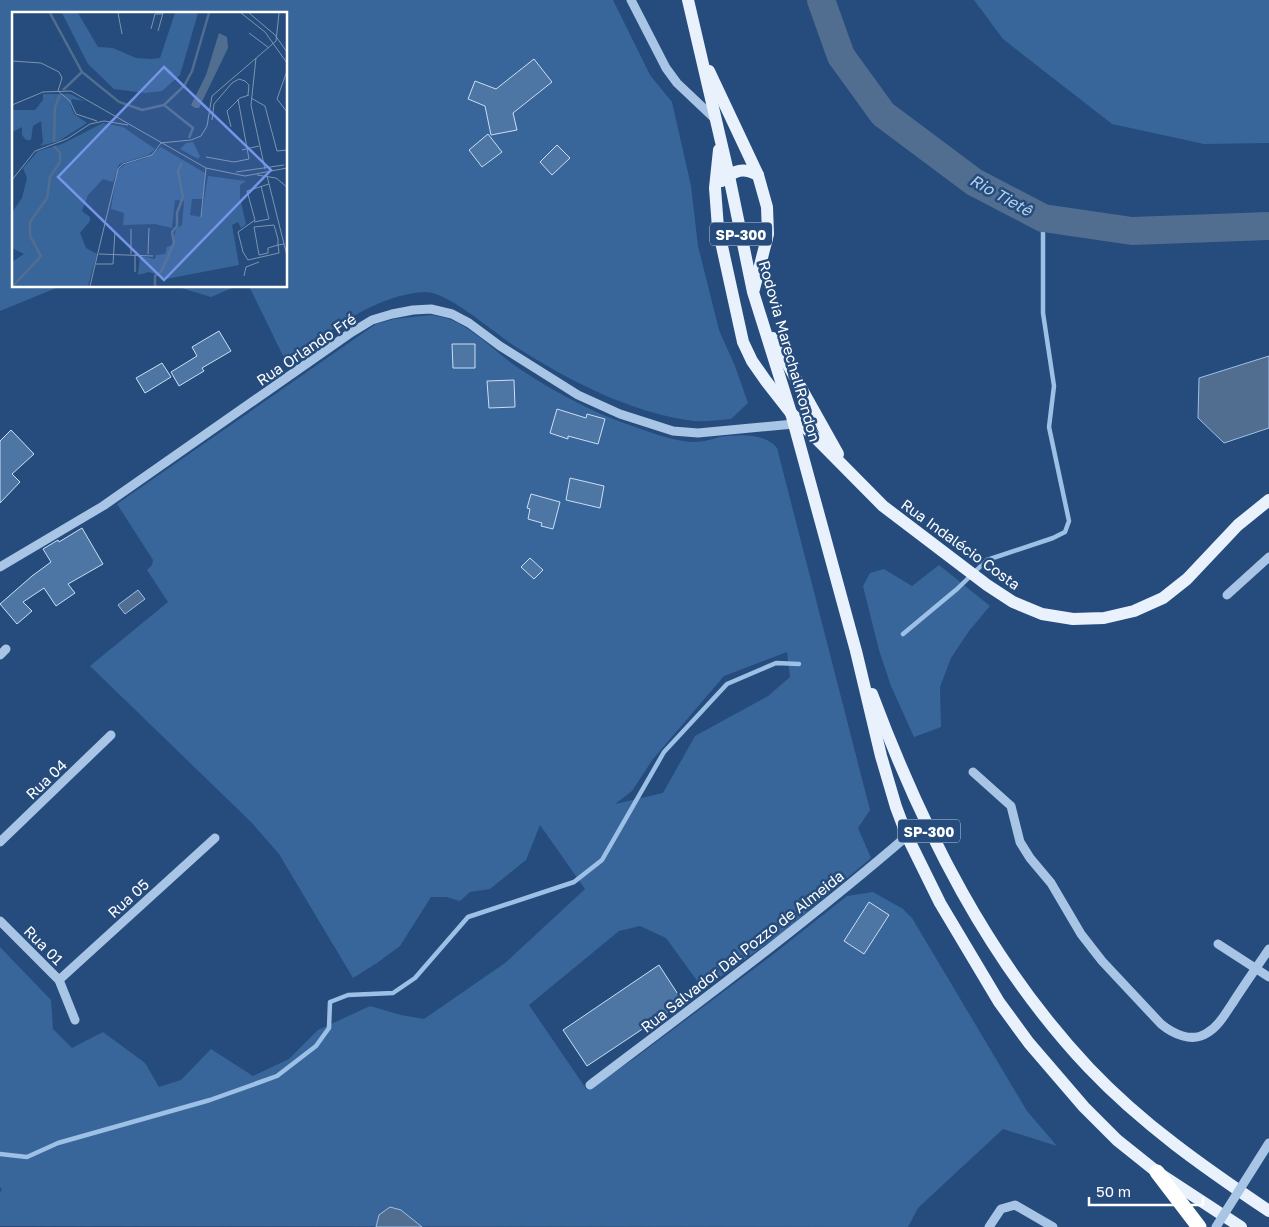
<svg xmlns="http://www.w3.org/2000/svg" width="1269" height="1227" font-family="'Golos Text',sans-serif">
  <style>
    .green { fill: #38669a; fill-rule: evenodd }
    .water { fill: #516e91; stroke: #9dc0e6 }
    .lines { fill: none; stroke-linecap: round; stroke-linejoin: round }
    .stream { stroke: #9dc0e6; stroke-width: 4.5 }
    .river { stroke: #516e91; stroke-width: 28 }
    .building { fill: #4d76a5; stroke: #ccdff4 }
    .minor { stroke: #a9c5e5; stroke-width: 9 }
    .major { stroke: #e9f1fd; stroke-width: 12 }
    .highway { stroke: #fff; stroke-width: 15 }
    .minor-bridge { stroke: #a9c5e5; stroke-width: 9 }
    .labels { text-anchor: middle; dominant-baseline: central; stroke-width: 5; stroke-linejoin: round; paint-order: stroke }
    .shield { fill: #254c7c; stroke: #bec9d8; stroke-width: 1 }
    .shield-label { font-size: 14px; font-weight: bold; fill: #fff }
    .street-label { font-size: 15px; fill: #fff; stroke: #254c7c }
    .water-label { font-size: 16px; font-style: italic; fill: #b4cfed; stroke: #254c7c }
    .inset-river { fill: none; stroke: #516e91; stroke-width: 2.5 }
    .inset-road { fill: none; stroke: #7c94b0; stroke-width: 1 }
    .view { fill: #7795e8; fill-opacity: 0.15; stroke: #7795e8; stroke-width: 2.5 }
    .inset-edge { fill: none; stroke: #fff; stroke-width: 2.5 }
  </style>
  <rect width="100%" height="100%" fill="#254c7c"/>
  <g class="green">
    <path d="M0,0H613L650,75L672,102L691,186L698,246L719,330L735,366L748,403L731,419C718,420 705,422 693,421C629,412 570,381 516,347C496,334 448,292 426,292C376,293 326,334 286,362L249,286H286V14H14V286H61L0,311ZM534,59L552,82L513,113L517,130L491,135L485,106L468,99L475,81L496,89ZM488,134L502,152L483,167L469,150ZM557,145L570,158L552,175L540,162Z"/>
    <polygon points="974,0 1269,0 1269,143 1204,144 1112,124 1003,39"/>
    <polygon points="175,286 237,286 211,297"/>
    <path d="M431,315C437,316 444,317 449,319C475,329 495,352 517,367C546,387 588,410 621,422C642,429 673,442 694,442C703,442 712,439 720,437C739,434 765,433 777,448L870,810L858,828L871,858L782,933L703,989L666,938L640,926L619,931L529,1005L587,1090L635,1058L771,956L847,896L873,892L903,909L912,918L1027,1111L1057,1146L1003,1129L918,1208L908,1227L0,1226V1192L2,1190L0,1187V947L51,1000L53,1029L72,1048L103,1032L145,1063L159,1087L181,1080L211,1049L253,1076L289,1059L318,1030L370,1006L401,1015L424,1019L505,963L585,889L540,825L526,860L490,889L470,892L460,901L446,897H431L400,946L377,963L353,978L279,854L251,822L90,666L168,602L147,570L152,565L153,560L117,504L376,324L394,319ZM453,344H475V368H453ZM514,380L515,407L489,408L487,381ZM557,409L575,415L568,438L550,433ZM587,414L605,419L598,444L581,439ZM570,478L604,486L600,508L566,500ZM787,652L790,677L768,696L695,736L663,793L615,804L632,791L653,759L724,676Z"/>
    <polygon points="939,565 990,606 969,631 951,658 940,687 941,727 914,737 891,686 879,650 863,586 870,573 884,569 912,586"/>
  </g>
  <g class="water">
    <polygon points="1269,356 1269,428 1224,443 1198,418 1199,378"/>
    <polygon points="138,590 145,599 125,614 118,605"/>
    <polygon points="390,1207 401,1210 422,1227 376,1227 379,1215"/>
  </g>
  <g class="lines">
    <g class="stream">
      <polyline points="903,634 957,589 987,560 1053,538 1065,532 1069,521 1049,427 1054,386 1043,313 1043,218"/>
      <polyline points="0,1154 27,1157 58,1143 210,1100 277,1076 316,1046 329,1028 330,1002 348,995 393,993 415,978 468,917 574,882 602,860 664,752 727,684 776,663 799,664"/>
    </g>
    <polyline class="river" points="821,0 841,56 883,114 974,182 1043,218 1132,231 1269,226"/>
  </g>
  <g class="building">
    <polygon points="534,59 552,82 513,113 517,130 491,135 485,106 468,99 475,81 496,89"/>
    <polygon points="488,134 502,152 482,167 469,150"/>
    <polygon points="557,145 570,158 552,175 540,162"/>
    <polygon points="219,331 231,351 202,368 204,371 179,386 171,372 197,356 192,347"/>
    <polygon points="452,344 475,344 475,368 453,368"/>
    <polygon points="162,363 171,377 145,393 136,378"/>
    <polygon points="514,380 515,407 489,408 487,381"/>
    <polygon points="557,409 586,418 587,414 605,419 598,444 568,436 568,439 550,433"/>
    <polygon points="11,430 34,454 12,474 20,482 0,503 0,441"/>
    <polygon points="570,478 604,486 600,508 566,500"/>
    <polygon points="531,494 560,502 553,529 541,526 542,523 528,519 530,509 527,508"/>
    <polygon points="82,528 103,564 68,584 75,593 56,606 44,588 23,602 32,611 17,624 0,604 32,576 51,562 43,549 58,540 59,542"/>
    <polygon points="530,558 543,570 534,579 521,567"/>
    <polygon points="869,902 889,915 864,954 844,941"/>
    <polygon points="659,965 683,1002 587,1066 563,1030"/>
  </g>
  <g class="lines">
    <g class="minor">
      <polyline points="631,0 666,68 677,83 714,118"/>
      <polyline points="0,567 103,506 349,334 372,320 392,314 413,310 431,309 452,314 469,323 500,346 578,395 620,414 673,431 698,433 794,424"/>
      <polyline points="1227,595 1269,557"/>
      <polyline points="0,655 6,649"/>
      <path d="M973,772L1011,806L1020,842L1030,858L1051,883L1081,934L1102,961L1161,1024C1173,1034 1192,1043 1207,1033C1218,1027 1225,1014 1232,1004C1244,985 1257,967 1269,949"/>
      <polyline points="0,842 111,735"/>
      <polyline points="0,921 59,980 75,1020"/>
      <polyline points="1218,944 1269,977"/>
      <polyline points="59,980 215,838"/>
      <path d="M590,1085C697,1004 805,924 907,836"/>
      <polyline points="989,1227 1001,1209 1015,1205 1053,1227"/>
    </g>
    <g class="major">
      <polyline points="688,0 729,176 753,292 791,413 856,651 881,756 896,807 907,836 940,903 999,1002 1029,1043 1084,1107 1117,1140 1157,1172 1241,1227"/>
      <polyline points="709,71 758,175 767,207 768,234 754,289"/>
      <polyline points="719,150 715,188 718,228 743,342 752,361 766,381 791,413 883,506 987,585 1013,602 1042,614 1073,619 1104,618 1134,611 1163,598 1187,579 1238,525 1269,500"/>
      <path d="M722,181C735,170 743,167 758,175"/>
      <polyline points="773,338 838,454"/>
      <path d="M872,694C923,830 989,962 1089,1068C1142,1124 1205,1168 1269,1211"/>
    </g>
    <polyline class="highway" points="1157,1172 1199,1227"/>
    <polyline class="minor-bridge" points="1216,1227 1269,1143"/>
  </g>
  <g class="labels">
    <g class="shield">
      <rect x="710" y="222.5" width="62" height="23" rx="4"/>
      <rect x="898" y="819.5" width="62" height="23" rx="4"/>
    </g>
    <g class="shield-label">
      <text x="741" y="234">SP-300</text>
      <text x="929" y="831">SP-300</text>
    </g>
    <g class="street-label">
      <text transform="translate(306 349) rotate(-34)">Rua Orlando Fré</text>
      <text transform="translate(790 351) rotate(74)">Rodovia Marechal Rondon</text>
      <text transform="translate(961 544) rotate(36)">Rua Indalécio Costa</text>
      <text transform="translate(46 779) rotate(-44)">Rua 04</text>
      <text transform="translate(128 898) rotate(-42)">Rua 05</text>
      <text transform="translate(44 945) rotate(45)">Rua 01</text>
      <text transform="translate(742 951) rotate(-38)">Rua Salvador Dal Pozzo de Almeida</text>
    </g>
    <g class="water-label">
      <text transform="translate(1001 195) rotate(29)">Rio Tietê</text>
    </g>
  </g>
  <g transform="translate(12 12)">
    <rect width="275" height="275" fill="#254c7c"/>
    <path d="M50,1H66L86,35L101,36L124,46L139,47L148,46L163,1H186L168,63L150,79L133,81L102,77L76,52ZM31,82H58L72,89L60,87L58,92L62,102L75,111L47,129L28,134L31,130L29,109L21,114L19,128H14L10,123V115L0,120L1,98H23L31,88ZM91,111L111,115L143,137L136,143L107,152L101,170L91,167L76,183L70,199L78,205V209L68,221L74,236L85,242L76,274H0V250L12,242L0,236L1,199L10,186L15,166L11,156L26,139L50,132ZM181,130L188,144L186,147L168,137L174,131ZM149,135L193,161L191,187H180L178,203L189,205L196,164L234,169L228,173V186L234,212L229,216L226,210L220,213L227,253L149,268V265L137,260L126,263L128,244L143,247L144,243L153,242L155,235L160,233L164,217L170,213L172,189L163,188L160,216L143,212L111,213L112,201L99,197L105,159L114,152L134,146Z" fill="#38669a"/>
    <path d="M207,21L215,25L216,36L187,96H183L179,93L194,63Z" fill="#516e91"/>
    <path class="inset-river" d="M38,1L70,60L107,90L130,98L152,93L172,74L180,59L197,1M51,78L70,60M152,93L181,116L177,126M42,130L43,95L48,83M1,274L29,244L18,224V210L35,186L38,165L48,150V141L42,134M143,274V264L149,260L162,231L160,220L165,214V201L171,185L166,159L170,151"/>
    <path class="inset-road" d="M106,1L110,22M229,1L253,20L275,51M237,1L263,23L275,40M139,17L143,2H151M146,19L151,1M237,21L257,36M244,46L239,93L253,157M0,49L29,51L47,60L50,66L46,79L58,89L64,102L85,109M275,59L265,87L275,100M239,86L253,94L265,139L275,138M0,93L31,80L59,79L194,156L233,164L275,156M200,108L202,92L220,71L227,67L233,69L237,73L236,83M219,115L215,99L228,86L237,83M148,131L179,128L189,124L195,114L200,84L264,29L267,1M230,138L247,134M194,145L222,150L237,147L226,87M224,160L272,153M245,163L264,166L275,175M255,164L275,244M0,168L23,139L55,127L78,112L92,109L116,113M257,172L235,179L243,208L226,220L231,240L236,248L267,241L266,233V227L262,213L242,215L247,243L256,241V236L266,233L272,232M189,205L194,156M242,210L257,207L249,174M119,217V242M87,242L141,244M136,242L137,216M84,252H101L103,219M123,260V242M232,264L234,255L247,250M78,274L106,157L111,152L140,143L149,131"/>
    <path class="view" d="M152,55L259,158L152,268L46,165Z"/>
    <rect width="275" height="275" class="inset-edge"/>
  </g>
  <path d="M1089 1197v8h114v-8" fill="none" stroke="#ffffff" stroke-width="2.5"/>
  <text x="1096" y="1197" font-size="15" fill="#ffffff" stroke="#254c7c" stroke-width="4" paint-order="stroke">50 m</text>
</svg>
